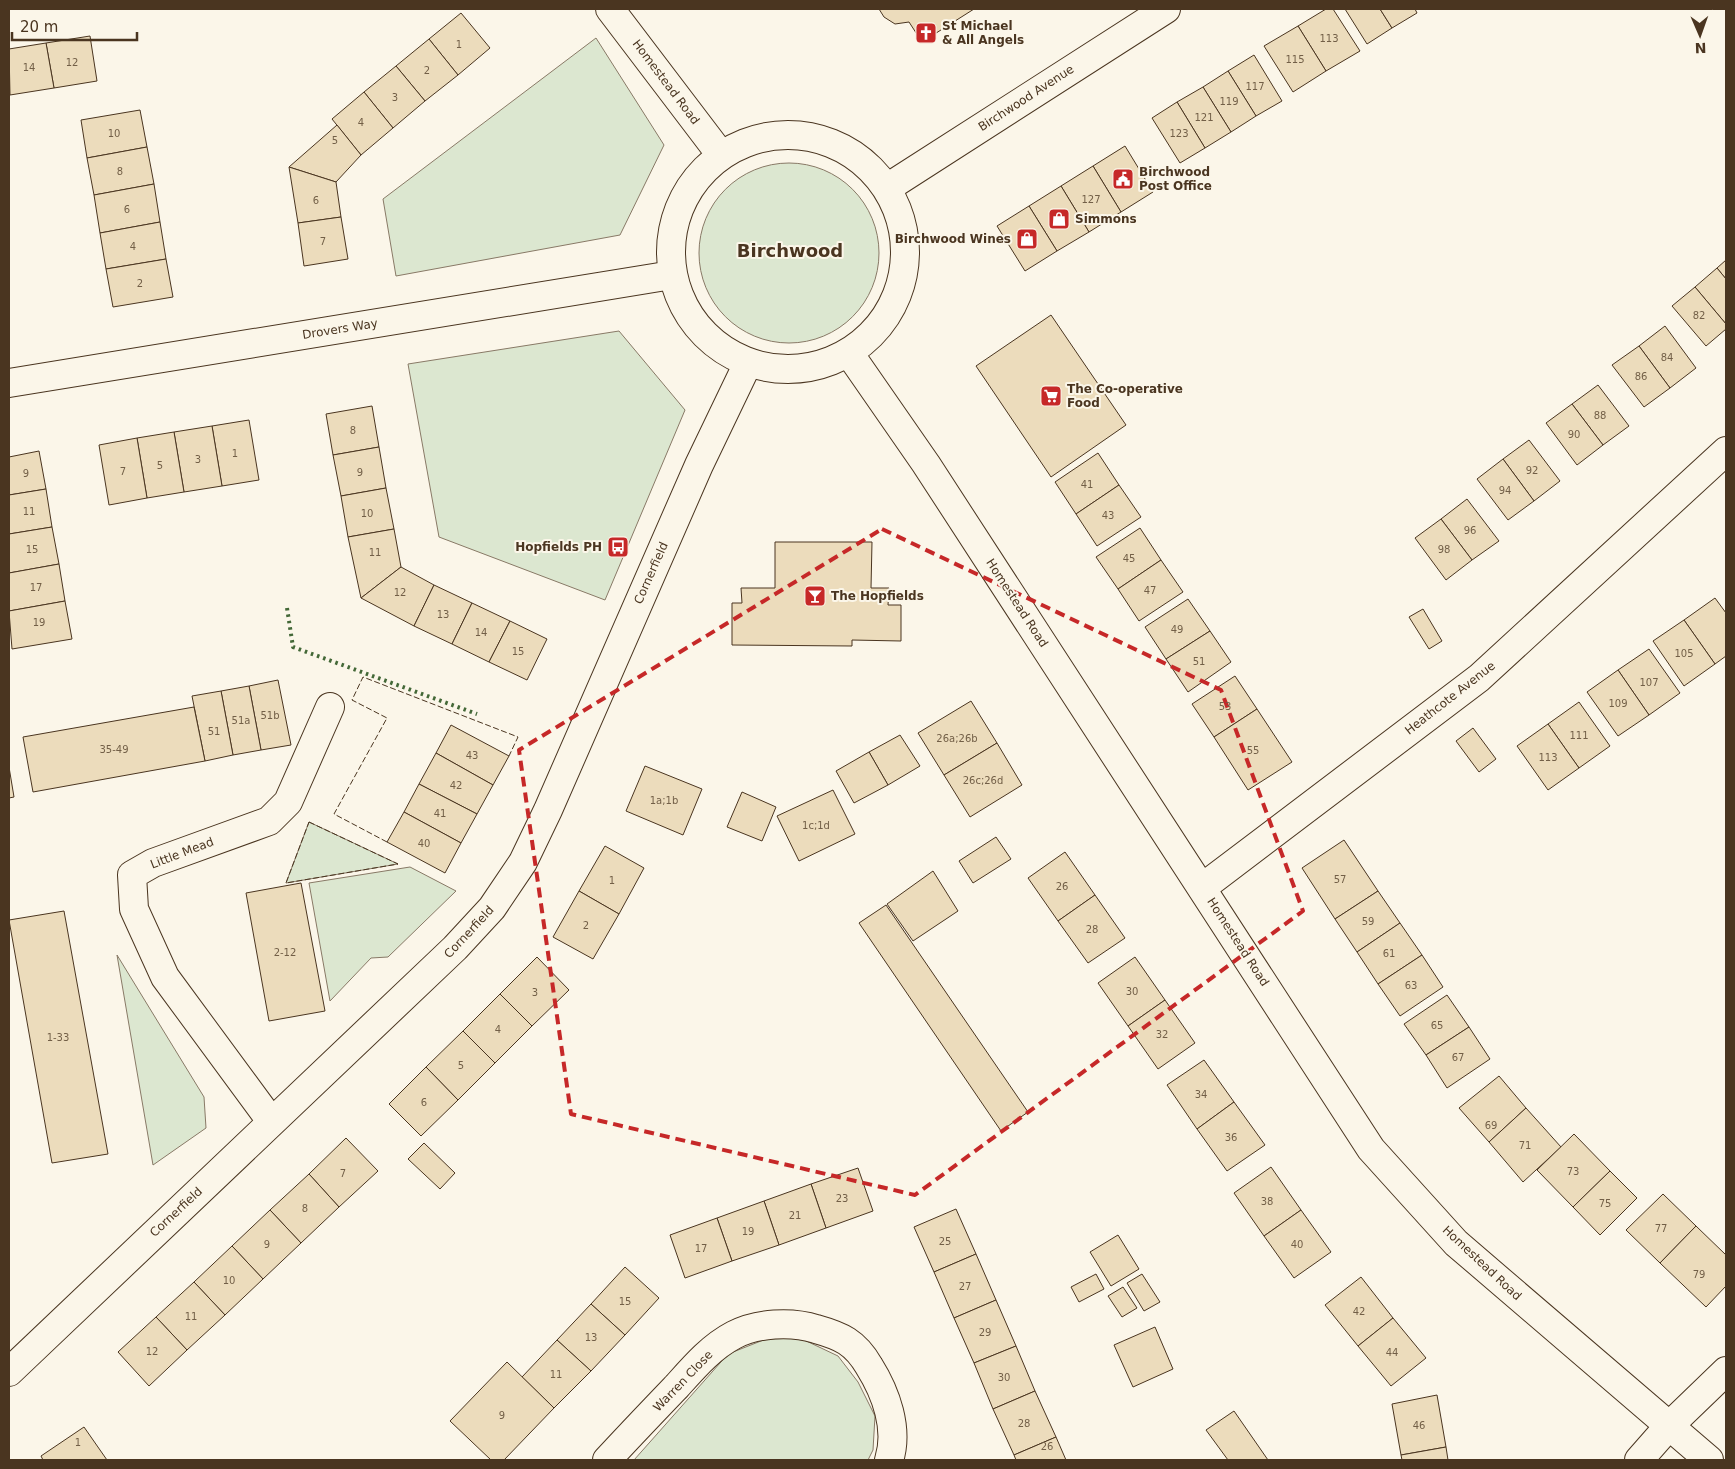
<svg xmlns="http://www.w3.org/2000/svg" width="1735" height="1469" font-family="'DejaVu Sans',sans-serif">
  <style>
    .green { fill: #dce7d0; stroke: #887966 }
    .building { fill: #ecdcbc; stroke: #4a3520 }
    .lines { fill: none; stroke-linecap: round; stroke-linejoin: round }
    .minor-casing { stroke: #4a3520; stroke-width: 30 }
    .minor { stroke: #fbf6e9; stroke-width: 28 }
    .hedge { stroke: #436837; stroke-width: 4; stroke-dasharray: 2.5 4; stroke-linecap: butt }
    .fence { stroke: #4a3520; stroke-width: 1; stroke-dasharray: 6 2.5; stroke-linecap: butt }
    .marked { fill: none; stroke: #c62828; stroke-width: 4; stroke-dasharray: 10 6; stroke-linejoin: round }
    .labels { text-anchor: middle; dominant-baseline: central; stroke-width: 4; stroke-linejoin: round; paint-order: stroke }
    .number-label { font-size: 10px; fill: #725f47 }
    .poi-label { font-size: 12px; font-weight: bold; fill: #4a3520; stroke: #fbf6e9; text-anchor: start }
    .street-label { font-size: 12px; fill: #4a3520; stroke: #fbf6e9 }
    .district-label { font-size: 18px; font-weight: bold; fill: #4a3520; stroke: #fbf6e9 }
  </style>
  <rect width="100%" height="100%" fill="#fbf6e9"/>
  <g class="green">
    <polygon points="596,38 664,145 620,235 396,276 383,199"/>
    <circle cx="789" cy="253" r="90"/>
    <polygon points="619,331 685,410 605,600 439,537 408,364"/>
    <polygon points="309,822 398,864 286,883"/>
    <polygon points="410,867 456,891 388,957 371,958 330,1001 309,883"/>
    <polygon points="117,955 204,1097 206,1128 153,1165"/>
    <polygon points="800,1338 838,1356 858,1382 875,1416 873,1450 868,1460 634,1460 728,1354 766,1339"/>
  </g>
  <g class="building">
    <polygon points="879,9 974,9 922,42 909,22 895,24 884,17"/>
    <polygon points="1326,9 1333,9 1360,51 1326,71 1298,26"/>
    <polygon points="1345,9 1380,9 1392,28 1367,44"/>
    <polygon points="1380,9 1415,9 1417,13 1392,28"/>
    <polygon points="461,13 490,48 458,75 429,39"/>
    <polygon points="1298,26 1326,71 1293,92 1264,46"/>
    <polygon points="90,36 97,81 54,88 46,43"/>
    <polygon points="429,39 458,75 425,101 396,66"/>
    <polygon points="46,43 54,88 10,95 9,49"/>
    <polygon points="1254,55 1282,101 1256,116 1228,71"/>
    <polygon points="396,66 425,101 393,128 364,92"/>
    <polygon points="1228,71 1256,116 1231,132 1203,87"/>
    <polygon points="1203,87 1231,132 1205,148 1177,102"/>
    <polygon points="364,92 393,128 361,155 332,119"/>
    <polygon points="1177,102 1205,148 1180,163 1152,118"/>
    <polygon points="140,110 147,147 87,158 81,120"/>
    <polygon points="337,125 361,155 336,182 289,167"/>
    <polygon points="1125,146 1153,192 1121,212 1093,166"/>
    <polygon points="147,147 154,184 94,195 87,158"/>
    <polygon points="1093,166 1121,212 1089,232 1061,186"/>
    <polygon points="289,167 336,182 341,217 298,223"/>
    <polygon points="154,184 160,222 100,233 94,195"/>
    <polygon points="1061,186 1089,232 1057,251 1029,206"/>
    <polygon points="1029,206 1057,251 1025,271 997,226"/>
    <polygon points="341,217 348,259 304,266 298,223"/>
    <polygon points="160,222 166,259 106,269 100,233"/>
    <polygon points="166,259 173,297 113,307 106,269"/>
    <polygon points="1726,260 1726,279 1717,268"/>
    <polygon points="1717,268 1726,279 1726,324 1695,287"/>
    <polygon points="1695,287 1726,324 1726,329 1706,346 1672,306"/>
    <polygon points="1051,315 1126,425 1051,477 976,366"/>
    <polygon points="1665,326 1696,368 1670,388 1639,346"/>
    <polygon points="1639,346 1670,388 1644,407 1612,365"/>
    <polygon points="1598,385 1629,426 1603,445 1572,404"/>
    <polygon points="1572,404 1603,445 1577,465 1546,423"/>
    <polygon points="372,406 379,447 333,455 326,414"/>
    <polygon points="249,420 259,480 222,486 212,426"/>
    <polygon points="212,426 222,486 184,492 174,432"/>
    <polygon points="174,432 184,492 147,498 137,438"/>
    <polygon points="137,438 147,498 109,505 99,445"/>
    <polygon points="1529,440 1560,481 1534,501 1503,459"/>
    <polygon points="379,447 386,488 341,496 333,455"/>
    <polygon points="39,451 46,489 9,495 9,457"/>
    <polygon points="1098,453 1119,485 1076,514 1055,482"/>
    <polygon points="1503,459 1534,501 1508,520 1477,479"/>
    <polygon points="1119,485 1141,517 1097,546 1076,514"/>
    <polygon points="386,488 394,529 348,537 341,496"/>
    <polygon points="46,489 52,527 9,534 9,495"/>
    <polygon points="1467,499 1499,541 1472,560 1441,519"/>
    <polygon points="1441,519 1472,560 1446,580 1415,538"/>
    <polygon points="52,527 59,564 9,573 9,534"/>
    <polygon points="1140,528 1161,560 1118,589 1096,557"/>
    <polygon points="394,529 401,567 361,598 348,537"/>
    <polygon points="775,542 872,542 871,588 889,588 888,605 901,605 901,641 852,640 852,646 732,645 732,603 742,603 741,588 775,588"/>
    <polygon points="1161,560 1183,592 1139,621 1118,589"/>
    <polygon points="59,564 65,601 9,611 9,573"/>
    <polygon points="401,567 434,585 414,626 361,598"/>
    <polygon points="434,585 472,603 452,644 414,626"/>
    <polygon points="1715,598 1726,613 1726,656 1715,664 1684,620"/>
    <polygon points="1188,599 1210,631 1166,659 1145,627"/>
    <polygon points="65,601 72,639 12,649 9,611"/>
    <polygon points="472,603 510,621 489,662 452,644"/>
    <polygon points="1423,609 1442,641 1429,649 1409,617"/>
    <polygon points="1684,620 1715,664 1684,686 1653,641"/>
    <polygon points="510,621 547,639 527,680 489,662"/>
    <polygon points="1210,631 1231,662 1188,692 1166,659"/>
    <polygon points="1649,649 1680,693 1649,715 1618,670"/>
    <polygon points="1618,670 1649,715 1618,736 1587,692"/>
    <polygon points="1235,676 1257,709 1214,737 1192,704"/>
    <polygon points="278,680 291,745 261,750 249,686"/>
    <polygon points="249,686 261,750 233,755 221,691"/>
    <polygon points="221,691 233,755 205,761 192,696"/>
    <polygon points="971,701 997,743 944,775 918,733"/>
    <polygon points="1579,702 1610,746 1579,768 1548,724"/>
    <polygon points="194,707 205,761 33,792 23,737"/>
    <polygon points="1257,709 1292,762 1248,790 1214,737"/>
    <polygon points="1548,724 1579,768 1548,790 1517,746"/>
    <polygon points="451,725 509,756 493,785 436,753"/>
    <polygon points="1473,728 1496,759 1479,772 1456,741"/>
    <polygon points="900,735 920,766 888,785 869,752"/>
    <polygon points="997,743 1022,785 970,817 944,775"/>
    <polygon points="869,752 888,785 854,803 836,771"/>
    <polygon points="436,753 493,785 477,814 419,784"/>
    <polygon points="645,766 702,789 683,835 626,811"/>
    <polygon points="9,767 14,797 9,798"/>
    <polygon points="419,784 477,814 461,843 404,812"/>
    <polygon points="833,790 855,834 799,861 777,816"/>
    <polygon points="742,792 776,807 762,841 727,827"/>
    <polygon points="404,812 461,843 445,873 387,842"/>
    <polygon points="996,837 1011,859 973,883 959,861"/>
    <polygon points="1344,840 1378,891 1335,919 1302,868"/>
    <polygon points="605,846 644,868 619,914 579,891"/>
    <polygon points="1065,852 1095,895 1058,921 1028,878"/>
    <polygon points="933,871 958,911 913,941 887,904"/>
    <polygon points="301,883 325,1011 269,1021 246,893"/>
    <polygon points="579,891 619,914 593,959 553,937"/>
    <polygon points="1378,891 1400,923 1357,952 1335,919"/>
    <polygon points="1095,895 1125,938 1088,963 1058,921"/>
    <polygon points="886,905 1028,1112 1001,1131 859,923"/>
    <polygon points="64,911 108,1154 52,1163 9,920"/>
    <polygon points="1400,923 1422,955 1378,984 1357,952"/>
    <polygon points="1422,955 1443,987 1400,1016 1378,984"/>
    <polygon points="537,957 569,990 532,1026 500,994"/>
    <polygon points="1135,957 1165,1000 1128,1026 1098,983"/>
    <polygon points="500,994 532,1026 495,1063 463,1031"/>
    <polygon points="1447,995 1469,1027 1426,1055 1404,1024"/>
    <polygon points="1165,1000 1195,1043 1158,1069 1128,1026"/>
    <polygon points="1469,1027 1490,1059 1447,1088 1426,1055"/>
    <polygon points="463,1031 495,1063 458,1100 426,1067"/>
    <polygon points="1204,1060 1234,1102 1197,1129 1167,1085"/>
    <polygon points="426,1067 458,1100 421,1136 389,1104"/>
    <polygon points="1499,1076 1526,1108 1489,1142 1459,1108"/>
    <polygon points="1234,1102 1265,1145 1227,1171 1197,1129"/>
    <polygon points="1526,1108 1561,1147 1523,1182 1489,1142"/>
    <polygon points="1574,1134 1610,1171 1573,1207 1537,1170"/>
    <polygon points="346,1138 378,1171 339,1207 309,1174"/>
    <polygon points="424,1143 455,1173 440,1189 408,1159"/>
    <polygon points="1271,1167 1301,1210 1264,1236 1234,1193"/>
    <polygon points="858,1168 873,1211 826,1228 811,1184"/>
    <polygon points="1610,1171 1637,1198 1600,1235 1573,1207"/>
    <polygon points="309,1174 339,1207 301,1243 270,1210"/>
    <polygon points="811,1184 826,1228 779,1245 764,1201"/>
    <polygon points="1663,1194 1696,1226 1660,1263 1626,1230"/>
    <polygon points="764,1201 779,1245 732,1261 717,1218"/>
    <polygon points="956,1209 976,1254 934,1272 914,1227"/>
    <polygon points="270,1210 301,1243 263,1279 232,1246"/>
    <polygon points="1301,1210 1331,1252 1294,1278 1264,1236"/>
    <polygon points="717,1218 732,1261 685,1278 670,1235"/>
    <polygon points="1696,1226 1726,1255 1726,1286 1706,1307 1660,1263"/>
    <polygon points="1118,1235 1139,1269 1111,1286 1090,1252"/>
    <polygon points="232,1246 263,1279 225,1315 194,1282"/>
    <polygon points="976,1254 996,1300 954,1318 934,1272"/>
    <polygon points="625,1267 659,1298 625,1335 591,1304"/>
    <polygon points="1096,1274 1104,1289 1079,1302 1071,1287"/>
    <polygon points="1142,1274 1160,1302 1144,1311 1127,1283"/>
    <polygon points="1361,1277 1393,1318 1358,1346 1325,1305"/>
    <polygon points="194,1282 225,1315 187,1350 156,1317"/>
    <polygon points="1123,1287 1137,1308 1122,1317 1108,1296"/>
    <polygon points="996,1300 1016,1346 974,1363 954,1318"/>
    <polygon points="591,1304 625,1335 591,1371 557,1340"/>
    <polygon points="156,1317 187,1350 149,1386 118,1352"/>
    <polygon points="1393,1318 1426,1358 1391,1386 1358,1346"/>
    <polygon points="1155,1327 1173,1369 1133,1387 1114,1345"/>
    <polygon points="557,1340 591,1371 554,1408 522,1377"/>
    <polygon points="1016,1346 1035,1391 993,1409 974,1363"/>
    <polygon points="507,1362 554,1408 504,1460 491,1460 450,1421"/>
    <polygon points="1035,1391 1056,1437 1014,1455 993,1409"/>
    <polygon points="1437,1395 1446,1447 1401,1455 1392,1404"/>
    <polygon points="1234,1411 1268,1460 1228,1460 1206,1430"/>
    <polygon points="84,1427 107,1460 43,1460 41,1456"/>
    <polygon points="1056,1437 1066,1460 1016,1460 1014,1455"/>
    <polygon points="1446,1447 1448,1460 1402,1460 1401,1455"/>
  </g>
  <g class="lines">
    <g class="minor-casing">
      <g id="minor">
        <polyline points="610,9 721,155"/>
        <circle cx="788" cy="252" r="117"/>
        <polyline points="887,188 1166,9"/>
        <polyline points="849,353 926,464 1371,1149 1456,1243 1709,1460"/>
        <polyline points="9,383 672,275"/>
        <polyline points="1203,887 1479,678 1726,451"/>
        <polyline points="271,1121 165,977 134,909 132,875 153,863 269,821 288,802 330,707"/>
        <polyline points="9,1372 455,948 492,908 523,862 548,810 699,465 748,363"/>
        <path d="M607,1460C630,1435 654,1410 677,1386C694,1367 711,1347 734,1335C757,1323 791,1321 816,1329C841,1336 855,1342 869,1366C886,1393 899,1429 889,1460"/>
        <polyline points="1639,1460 1668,1427 1726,1371"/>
      </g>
    </g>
    <use href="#minor" class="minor"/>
    <polyline class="hedge" points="287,608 293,647 477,714"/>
    <g class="fence">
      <polygon points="309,822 398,864 286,883"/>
      <polyline points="387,842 334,814 387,718 352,700 363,677 518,737 509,756"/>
    </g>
  </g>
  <path class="marked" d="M882,529L1221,690L1303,911L915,1195L571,1114L519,750Z"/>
  <defs>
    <g id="church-square" transform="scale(1.125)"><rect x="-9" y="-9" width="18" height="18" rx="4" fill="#c62828" stroke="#fbf6e9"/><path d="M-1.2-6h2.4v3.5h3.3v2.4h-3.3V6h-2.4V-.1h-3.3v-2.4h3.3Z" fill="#fff"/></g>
    <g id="civic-square" transform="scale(1.125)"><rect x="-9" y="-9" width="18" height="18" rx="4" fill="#c62828" stroke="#fbf6e9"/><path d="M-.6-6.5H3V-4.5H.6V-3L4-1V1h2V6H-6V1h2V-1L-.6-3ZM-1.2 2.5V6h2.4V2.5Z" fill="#fff"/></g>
    <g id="shop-square" transform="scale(1.125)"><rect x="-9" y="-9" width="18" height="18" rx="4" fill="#c62828" stroke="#fbf6e9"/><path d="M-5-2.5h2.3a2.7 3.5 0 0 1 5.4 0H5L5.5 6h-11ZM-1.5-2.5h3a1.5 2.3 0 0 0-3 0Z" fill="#fff"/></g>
    <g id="supermarket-square" transform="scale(1.125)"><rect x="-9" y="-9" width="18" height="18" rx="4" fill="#c62828" stroke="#fbf6e9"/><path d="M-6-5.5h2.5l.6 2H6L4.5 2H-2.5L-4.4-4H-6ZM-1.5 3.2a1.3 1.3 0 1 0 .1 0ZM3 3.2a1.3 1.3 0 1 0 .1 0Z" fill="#fff"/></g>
    <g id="bus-square" transform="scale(1.125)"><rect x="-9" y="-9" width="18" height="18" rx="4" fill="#c62828" stroke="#fbf6e9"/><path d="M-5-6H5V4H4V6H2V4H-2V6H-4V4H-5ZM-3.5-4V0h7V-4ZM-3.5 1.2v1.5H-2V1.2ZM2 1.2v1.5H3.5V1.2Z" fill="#fff"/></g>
    <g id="bar-square" transform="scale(1.125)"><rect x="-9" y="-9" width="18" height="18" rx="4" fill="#c62828" stroke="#fbf6e9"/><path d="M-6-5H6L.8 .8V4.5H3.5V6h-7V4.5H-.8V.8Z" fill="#fff"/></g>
  </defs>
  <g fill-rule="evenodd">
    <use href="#church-square" x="926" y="33"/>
    <use href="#civic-square" x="1123" y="179"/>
    <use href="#shop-square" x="1059" y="219"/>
    <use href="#shop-square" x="1027" y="239"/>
    <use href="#supermarket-square" x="1051" y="396"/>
    <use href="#bus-square" x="618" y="547"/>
    <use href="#bar-square" x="815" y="596"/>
  </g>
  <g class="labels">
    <g class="number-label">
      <text x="1329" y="38">113</text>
      <text x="459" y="44">1</text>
      <text x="1295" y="59">115</text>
      <text x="72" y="62">12</text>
      <text x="29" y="67">14</text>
      <text x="427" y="70">2</text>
      <text x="1255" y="86">117</text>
      <text x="395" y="97">3</text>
      <text x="1229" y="101">119</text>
      <text x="1204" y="117">121</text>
      <text x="361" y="122">4</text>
      <text x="114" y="133">10</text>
      <text x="1179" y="133">123</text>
      <text x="335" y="140">5</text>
      <text x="120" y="171">8</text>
      <text x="1091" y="199">127</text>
      <text x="316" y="200">6</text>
      <text x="127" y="209">6</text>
      <text x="323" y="241">7</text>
      <text x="133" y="246">4</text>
      <text x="140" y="283">2</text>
      <text x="1699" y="315">82</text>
      <text x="1667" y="357">84</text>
      <text x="1641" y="376">86</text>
      <text x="1600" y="415">88</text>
      <text x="353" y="430">8</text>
      <text x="1574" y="434">90</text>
      <text x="235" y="453">1</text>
      <text x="198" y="459">3</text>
      <text x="160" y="465">5</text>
      <text x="1532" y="470">92</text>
      <text x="123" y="471">7</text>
      <text x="360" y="472">9</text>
      <text x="26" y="473">9</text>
      <text x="1087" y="484">41</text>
      <text x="1505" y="490">94</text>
      <text x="29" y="511">11</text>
      <text x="367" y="513">10</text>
      <text x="1108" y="515">43</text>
      <text x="1470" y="530">96</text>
      <text x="32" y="549">15</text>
      <text x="1444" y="549">98</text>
      <text x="375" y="552">11</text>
      <text x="1129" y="558">45</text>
      <text x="36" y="587">17</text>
      <text x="1150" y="590">47</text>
      <text x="400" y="592">12</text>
      <text x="443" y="614">13</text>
      <text x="39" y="622">19</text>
      <text x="1177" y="629">49</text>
      <text x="481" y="632">14</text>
      <text x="518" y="651">15</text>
      <text x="1684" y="653">105</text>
      <text x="1199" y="661">51</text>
      <text x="1649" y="682">107</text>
      <text x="1618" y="703">109</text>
      <text x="1225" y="706">53</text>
      <text x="270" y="715">51b</text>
      <text x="241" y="720">51a</text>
      <text x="214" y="731">51</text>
      <text x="1579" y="735">111</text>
      <text x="957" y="738">26a;26b</text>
      <text x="114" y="749">35-49</text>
      <text x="1253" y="750">55</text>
      <text x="472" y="755">43</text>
      <text x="1548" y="757">113</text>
      <text x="983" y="780">26c;26d</text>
      <text x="456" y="785">42</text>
      <text x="664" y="800">1a;1b</text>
      <text x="440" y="813">41</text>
      <text x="816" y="825">1c;1d</text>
      <text x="424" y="843">40</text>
      <text x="1340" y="879">57</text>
      <text x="612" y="880">1</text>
      <text x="1062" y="886">26</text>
      <text x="1368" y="921">59</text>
      <text x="586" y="925">2</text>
      <text x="1092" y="929">28</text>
      <text x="285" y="952">2-12</text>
      <text x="1389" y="953">61</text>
      <text x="1411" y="985">63</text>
      <text x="1132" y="991">30</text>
      <text x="535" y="992">3</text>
      <text x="1437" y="1025">65</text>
      <text x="498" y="1029">4</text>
      <text x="1162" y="1034">32</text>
      <text x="58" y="1037">1-33</text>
      <text x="1458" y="1057">67</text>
      <text x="461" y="1065">5</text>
      <text x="1201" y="1094">34</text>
      <text x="424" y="1102">6</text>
      <text x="1491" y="1125">69</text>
      <text x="1231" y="1137">36</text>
      <text x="1525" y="1145">71</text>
      <text x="1573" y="1171">73</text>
      <text x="343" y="1173">7</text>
      <text x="842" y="1198">23</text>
      <text x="1267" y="1201">38</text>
      <text x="1605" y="1203">75</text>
      <text x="305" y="1208">8</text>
      <text x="795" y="1215">21</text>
      <text x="1661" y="1228">77</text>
      <text x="748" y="1231">19</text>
      <text x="945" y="1241">25</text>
      <text x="267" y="1244">9</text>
      <text x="1297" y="1244">40</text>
      <text x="701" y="1248">17</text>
      <text x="1699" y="1274">79</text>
      <text x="229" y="1280">10</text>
      <text x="965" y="1286">27</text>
      <text x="625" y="1301">15</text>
      <text x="1359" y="1311">42</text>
      <text x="191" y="1316">11</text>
      <text x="985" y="1332">29</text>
      <text x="591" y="1337">13</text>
      <text x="152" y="1351">12</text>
      <text x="1392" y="1352">44</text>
      <text x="556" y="1374">11</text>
      <text x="1004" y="1377">30</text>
      <text x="502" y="1415">9</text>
      <text x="1024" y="1423">28</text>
      <text x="1419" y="1425">46</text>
      <text x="78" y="1442">1</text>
      <text x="1047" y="1446">26</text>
    </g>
    <g class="poi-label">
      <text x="942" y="26">St Michael<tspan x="942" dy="14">&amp; All Angels</tspan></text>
      <text x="1139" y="172">Birchwood<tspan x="1139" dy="14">Post Office</tspan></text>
      <text x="1075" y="219">Simmons</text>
      <text x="1011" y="239" text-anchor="end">Birchwood Wines</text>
      <text x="1067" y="389">The Co-operative<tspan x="1067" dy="14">Food</tspan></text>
      <text x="602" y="547" text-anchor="end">Hopfields PH</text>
      <text x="831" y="596">The Hopfields</text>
    </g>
    <g class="street-label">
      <text transform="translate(666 82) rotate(53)">Homestead Road</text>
      <text transform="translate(1026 98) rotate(-33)">Birchwood Avenue</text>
      <text transform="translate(340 329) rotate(-9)">Drovers Way</text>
      <text transform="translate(651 573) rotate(-66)">Cornerfield</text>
      <text transform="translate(1017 603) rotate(57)">Homestead Road</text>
      <text transform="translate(1450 698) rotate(-38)">Heathcote Avenue</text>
      <text transform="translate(182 853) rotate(-21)">Little Mead</text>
      <text transform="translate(469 932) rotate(-47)">Cornerfield</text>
      <text transform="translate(1238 942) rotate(57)">Homestead Road</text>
      <text transform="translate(176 1212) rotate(-43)">Cornerfield</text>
      <text transform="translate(1482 1263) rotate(43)">Homestead Road</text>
      <text transform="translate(683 1381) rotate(-46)">Warren Close</text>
    </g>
    <g class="district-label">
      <text x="790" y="250">Birchwood</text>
    </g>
  </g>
  <rect width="1735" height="1469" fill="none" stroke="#4a3520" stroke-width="20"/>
  <g transform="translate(1700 35) rotate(178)" stroke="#fbf6e9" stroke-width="4" paint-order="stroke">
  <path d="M0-4L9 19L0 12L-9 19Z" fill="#4a3520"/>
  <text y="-8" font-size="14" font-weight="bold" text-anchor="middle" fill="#4a3520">N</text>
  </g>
  <path d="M12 32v8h125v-8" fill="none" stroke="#4a3520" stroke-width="2.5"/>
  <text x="20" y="32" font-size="15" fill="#4a3520" stroke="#fbf6e9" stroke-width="4" paint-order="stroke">20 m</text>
</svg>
